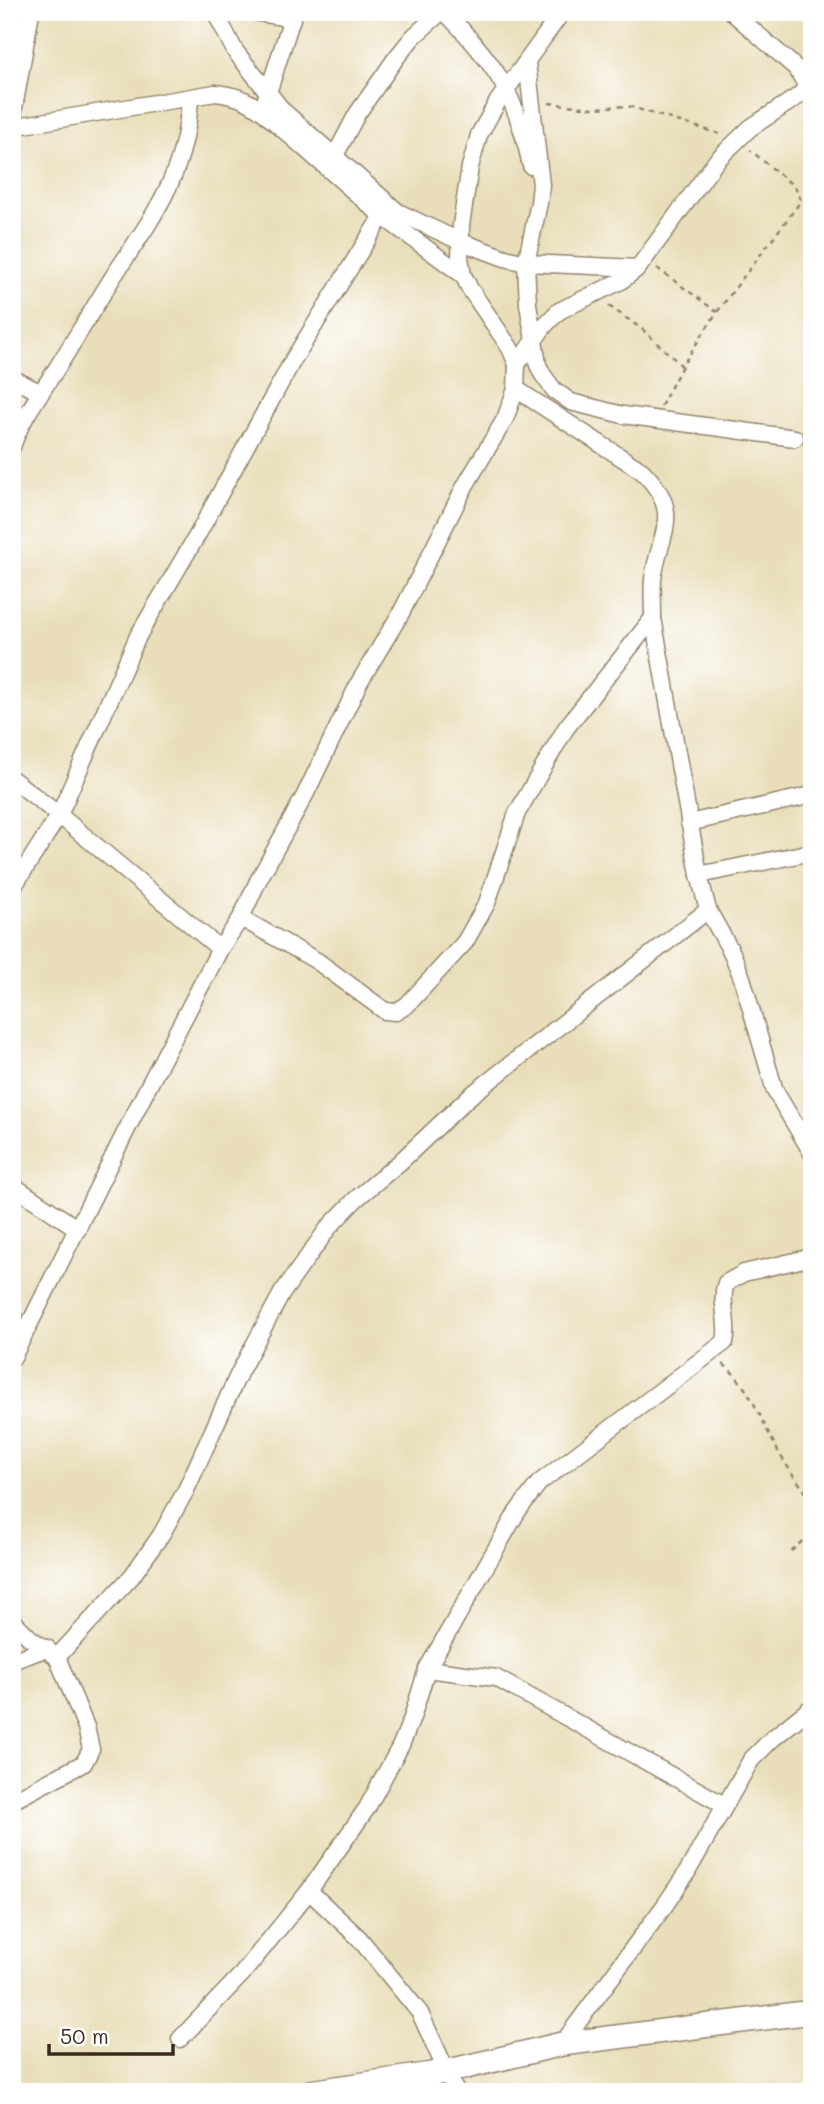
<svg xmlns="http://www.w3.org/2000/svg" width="824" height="2104" font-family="Mali,sans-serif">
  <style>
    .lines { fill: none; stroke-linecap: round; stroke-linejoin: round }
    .street-casing { stroke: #92846c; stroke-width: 19 }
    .secondary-casing { stroke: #92846c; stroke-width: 26 }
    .path { stroke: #92846c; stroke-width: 2.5; stroke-dasharray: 5 5; stroke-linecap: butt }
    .street { stroke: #fff; stroke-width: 16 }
    .secondary { stroke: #fff; stroke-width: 23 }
  </style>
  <rect width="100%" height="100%" fill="#fff"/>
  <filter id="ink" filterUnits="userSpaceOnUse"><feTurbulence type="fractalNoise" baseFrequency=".0143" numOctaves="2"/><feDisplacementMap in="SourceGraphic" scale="14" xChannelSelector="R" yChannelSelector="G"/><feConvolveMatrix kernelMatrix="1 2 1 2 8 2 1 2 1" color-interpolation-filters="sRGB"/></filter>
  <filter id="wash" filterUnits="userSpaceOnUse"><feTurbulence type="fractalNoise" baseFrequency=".00686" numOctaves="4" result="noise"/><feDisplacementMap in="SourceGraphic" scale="28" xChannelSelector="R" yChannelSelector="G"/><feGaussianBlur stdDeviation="1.57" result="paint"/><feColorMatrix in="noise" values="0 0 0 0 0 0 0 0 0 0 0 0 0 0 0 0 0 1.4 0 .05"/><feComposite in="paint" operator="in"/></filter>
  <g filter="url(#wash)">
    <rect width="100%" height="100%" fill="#e9deb9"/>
  </g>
  <g filter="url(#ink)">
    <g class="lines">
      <g class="street-casing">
        <g id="street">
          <polyline points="215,12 235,51 283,111 398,212 459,241 505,258 526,263 638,268"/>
          <polyline points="254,12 292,19"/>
          <path d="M445,12C496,65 516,93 531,166"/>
          <polyline points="527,62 541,185 539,203 526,263 528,304 538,365 543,375 554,390 571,402 623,415 795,438"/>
          <polyline points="265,102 294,12"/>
          <polyline points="12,119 31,12"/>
          <path d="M12,127L215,93C234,95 246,99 262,111L382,216L463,275"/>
          <polyline points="330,165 357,114 396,58 413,37 441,12"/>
          <polyline points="517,364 545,325 559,311 621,281 638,268 717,160 750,128 800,95 807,86 796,68 732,12"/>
          <polyline points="12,378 41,393"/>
          <path d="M516,389L642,471C684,513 660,531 653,579C652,592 653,605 653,618L699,875L708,910L732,953L742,978L775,1091L812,1153"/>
          <path d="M12,447C21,419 41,393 57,368C76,338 94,307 113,277C154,215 186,175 190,98"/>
          <polyline points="12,779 59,815 220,949"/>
          <polyline points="689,823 812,795"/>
          <polyline points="699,875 812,852"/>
          <polyline points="12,889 59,815 138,636 198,534 293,360 382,216"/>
          <polyline points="241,918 317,961 385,1011 396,1012 407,1005 465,942 487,903 517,813 566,728 653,618"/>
          <polyline points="12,1185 78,1229"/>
          <polyline points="12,1359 147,1089 220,949 241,918 258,881 305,795 360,681 401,613 465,486 505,419 516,389 517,364 510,348 470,289 463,275 460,258 461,225 470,167 479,135 498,101 562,12"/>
          <polyline points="12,1618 16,1624 30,1638 57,1657 86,1727 91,1749 84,1763 12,1801"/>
          <polyline points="57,1657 132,1576 161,1535 186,1490 239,1373 282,1293 329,1227 356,1199 400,1162 470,1096 708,910"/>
          <polyline points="12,1661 47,1648"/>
          <polyline points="427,1669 496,1678 724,1805"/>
          <polyline points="180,2039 242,1974 309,1891"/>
          <polyline points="562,2044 665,1905 686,1874 751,1760 772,1739 812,1707"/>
          <path d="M456,2092L420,2013L359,1938L309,1891L367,1808L401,1745L412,1718L427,1669L517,1512L539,1483L725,1342C730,1321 719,1303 726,1283L744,1273L812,1257"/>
        </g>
      </g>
      <g class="secondary-casing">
        <polyline id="secondary" points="310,2092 445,2072 562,2044 812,2012"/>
      </g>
      <g class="path">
        <polyline points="527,12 536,20"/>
        <polyline points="549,103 593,108 628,106 720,134"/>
        <polyline points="657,268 717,312"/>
        <polyline points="609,306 642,329 682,366"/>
        <polyline points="661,406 682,366 717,312 801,201 795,187 750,150"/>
        <path d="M723,1364C750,1385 762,1423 778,1451C788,1469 800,1484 812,1501"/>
        <polyline points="791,1551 812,1533"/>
      </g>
      <use href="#street" class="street"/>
      <use href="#secondary" class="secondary"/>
    </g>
  </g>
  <rect width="824" height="2104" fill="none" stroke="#fff" stroke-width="42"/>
  <path d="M49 2044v10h124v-10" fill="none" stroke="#3b2a1e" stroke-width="3.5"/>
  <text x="60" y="2044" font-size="21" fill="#3b2a1e" stroke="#ffffff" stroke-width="5" paint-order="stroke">50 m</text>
</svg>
